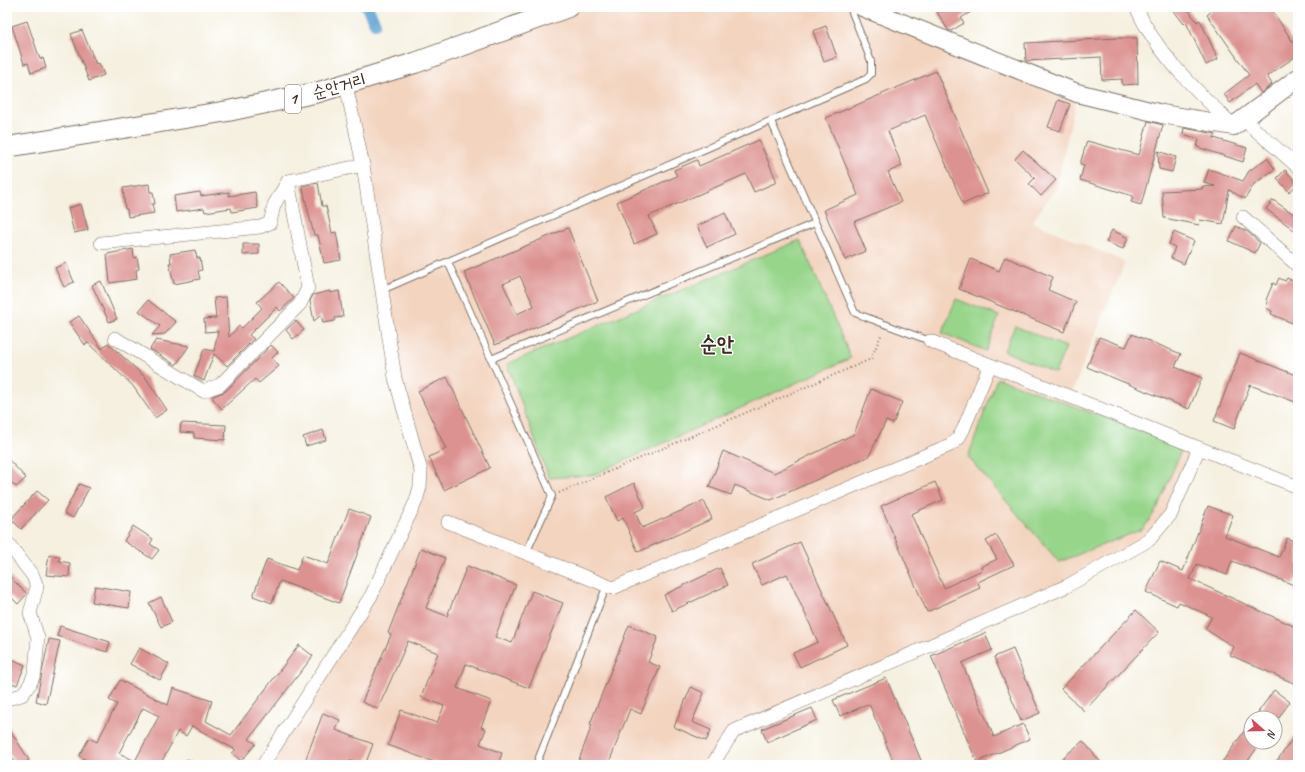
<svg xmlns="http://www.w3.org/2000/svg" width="1305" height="772" font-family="Caveat,'Poor Story',sans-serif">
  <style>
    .built { fill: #f3d4bf }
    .green { fill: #97d58b; stroke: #698054 }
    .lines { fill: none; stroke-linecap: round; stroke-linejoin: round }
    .canal { stroke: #5ba3d2; stroke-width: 12 }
    .building { fill: #dc9290; fill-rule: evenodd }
    .lane-casing { stroke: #7c6f62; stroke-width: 8 }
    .street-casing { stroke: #7c6f62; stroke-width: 14 }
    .secondary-casing { stroke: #7c6f62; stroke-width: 20 }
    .primary-casing { stroke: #7c6f62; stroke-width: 22 }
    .path { stroke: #7c6f62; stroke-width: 2; stroke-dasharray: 1 3; stroke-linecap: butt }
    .lane { stroke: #fff; stroke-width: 6 }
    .street { stroke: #fff; stroke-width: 13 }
    .secondary { stroke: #fff; stroke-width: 18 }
    .primary { stroke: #fff; stroke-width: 20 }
    .labels { text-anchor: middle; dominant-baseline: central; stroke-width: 3; stroke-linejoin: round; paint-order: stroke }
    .shield { fill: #fff; stroke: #766a62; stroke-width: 1 }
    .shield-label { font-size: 16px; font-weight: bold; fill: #3b2a1e }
    .street-label { font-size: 17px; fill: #3b2a1e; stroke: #fff }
    .district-label { font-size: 21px; font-weight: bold; fill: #3b2a1e; stroke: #fff }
  </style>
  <rect width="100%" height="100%" fill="#fff"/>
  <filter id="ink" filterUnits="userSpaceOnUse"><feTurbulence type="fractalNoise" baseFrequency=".025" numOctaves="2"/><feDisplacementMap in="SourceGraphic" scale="8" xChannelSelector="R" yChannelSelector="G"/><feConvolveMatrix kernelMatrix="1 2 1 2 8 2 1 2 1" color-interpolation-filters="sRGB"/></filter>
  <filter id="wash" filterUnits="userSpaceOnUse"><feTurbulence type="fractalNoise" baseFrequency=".012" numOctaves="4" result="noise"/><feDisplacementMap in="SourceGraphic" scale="16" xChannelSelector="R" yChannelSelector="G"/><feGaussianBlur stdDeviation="0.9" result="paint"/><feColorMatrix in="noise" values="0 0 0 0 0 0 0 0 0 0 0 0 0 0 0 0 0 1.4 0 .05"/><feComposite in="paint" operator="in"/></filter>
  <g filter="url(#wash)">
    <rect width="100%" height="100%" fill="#f5f0e0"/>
    <polygon class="built" points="568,7 862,7 1077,93 1057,186 1032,222 1125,262 1070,397 1199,448 1171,514 1149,540 1067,586 734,730 712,765 263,765 371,596 420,487 395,378 346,85"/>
    <g class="green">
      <polygon points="800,240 851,358 593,475 549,478 507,364"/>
      <polygon points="956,299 999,316 986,351 942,333"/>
      <polygon points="1015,326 1066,347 1055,373 1004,351"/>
      <polygon points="997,378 1183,446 1157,509 1143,529 1059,562 968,457"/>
    </g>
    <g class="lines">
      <polyline class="canal" points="367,7 375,23"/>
    </g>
    <g id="blocks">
      <g class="building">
        <polygon points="945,7 979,7 961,18 964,23 951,31 948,30 937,12"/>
        <polygon points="1171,7 1186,7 1197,22 1200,20 1218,59 1206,65 1186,22 1184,24"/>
        <polygon points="1217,7 1270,7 1298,50 1298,55 1267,76 1272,84 1261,93 1255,84 1230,103 1224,94 1249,75 1207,15"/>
        <polygon points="27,21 40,59 43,58 46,68 31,73 28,63 24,64 12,26"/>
        <polygon points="826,26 837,57 824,62 813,31"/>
        <polygon points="82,30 96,64 99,63 104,75 89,81 71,34"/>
        <polygon points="1118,38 1137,38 1138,84 1122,85 1122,79 1102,80 1101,57 1026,61 1025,43"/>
        <polygon points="936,71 988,193 963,204 925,115 888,131 902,166 888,172 901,202 854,222 866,251 845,260 824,210 858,195 826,118"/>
        <polygon points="1058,100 1070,104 1060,131 1048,127"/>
        <polygon points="1148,121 1163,125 1141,205 1131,202 1133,196 1080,180 1084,165 1080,164 1087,141 1139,155"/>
        <polygon points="1184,128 1216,134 1214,138 1247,148 1243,162 1197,147 1199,139 1183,134"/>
        <polygon points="759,140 777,182 754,192 746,174 649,216 657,234 634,244 617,202 677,176 674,170 697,160 699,166"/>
        <polygon points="1023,150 1056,180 1041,196 1029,184 1035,178 1015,159"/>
        <polygon points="1158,151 1176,157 1172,172 1159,169"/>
        <polygon points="1267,158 1275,169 1254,184 1245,199 1229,190 1223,224 1200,220 1199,225 1164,218 1162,191 1202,189 1202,187 1215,186 1204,183 1209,169 1243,181 1249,171"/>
        <polygon points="1285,170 1298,184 1289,192 1277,178"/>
        <polygon points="318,183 322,206 326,206 332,233 336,232 341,260 324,263 318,235 314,235 302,186"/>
        <polygon points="149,184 150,192 153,192 155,204 152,204 154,213 128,217 127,209 125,209 123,188"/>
        <polygon points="200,192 201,196 229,192 229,196 255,192 258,208 232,212 231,208 205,212 204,208 176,212 174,196"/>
        <polygon points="1273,200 1298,217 1298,233 1266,209"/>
        <polygon points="81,204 88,230 74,233 68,208"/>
        <polygon points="725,213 735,234 707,247 697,226"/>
        <polygon points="1236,226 1248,232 1260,243 1255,253 1229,241"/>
        <path d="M568,228L598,301L495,345L464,272ZM520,276L534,306L517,314L503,284Z"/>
        <polygon points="1112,230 1128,238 1123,249 1106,242"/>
        <polygon points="1174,232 1194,241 1184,264 1171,258 1175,247 1169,244"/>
        <polygon points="243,244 259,244 259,254 243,255"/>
        <polygon points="133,249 134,258 137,257 139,269 136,270 137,279 110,283 107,254"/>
        <polygon points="195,250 197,258 200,258 202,270 198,271 200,279 174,284 169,263 171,263 170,254"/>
        <polygon points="1005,257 1053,277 1048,290 1076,302 1064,332 959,289 971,259 999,271"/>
        <polygon points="66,263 74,282 64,287 55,268"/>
        <polygon points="1279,278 1285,281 1287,278 1298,283 1298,323 1293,320 1292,323 1271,314 1272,311 1266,308 1268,301 1266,300 1273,283 1276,285"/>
        <polygon points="101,281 117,319 109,322 92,285"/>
        <polygon points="279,282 294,298 280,311 277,307 249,335 254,339 227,366 214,354 204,381 194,376 204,349 214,351 218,331 205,332 204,319 216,318 214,298 226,297 229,337 239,326 242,328 262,308 257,302"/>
        <polygon points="330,291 330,293 339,291 343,317 335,318 335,321 323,323 321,315 314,321 310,301 313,295"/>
        <polygon points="148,300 176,322 165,334 152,335 160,326 139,311"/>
        <polygon points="79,316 102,349 108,343 146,378 167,410 155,418 133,386 88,343 85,345 69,322"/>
        <polygon points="296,321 304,330 293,339 286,330"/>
        <polygon points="1132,334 1181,354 1175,367 1202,378 1189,409 1087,367 1099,337 1126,347"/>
        <polygon points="156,340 189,346 176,365 150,349"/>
        <polygon points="271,345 278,352 272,358 279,366 259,383 255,379 222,409 213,399 213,396 226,391"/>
        <polygon points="1240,353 1298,376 1298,403 1250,385 1234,429 1214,421"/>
        <polygon points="447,377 490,468 444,490 429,457 446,449 418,391"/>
        <polygon points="871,389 902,402 893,424 886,421 869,456 771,500 735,485 731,495 709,487 723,451 774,473 854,434"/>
        <polygon points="181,423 226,425 225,440 194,438 194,433 180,432"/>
        <polygon points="323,430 326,440 306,446 303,437"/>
        <polygon points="7,458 26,478 16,487 7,478"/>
        <polygon points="935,482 943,500 911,514 944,588 982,570 981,567 997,559 986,541 996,535 1014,565 978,582 980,588 927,612 881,506"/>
        <polygon points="634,483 645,507 635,512 642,528 704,501 712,519 638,552 623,518 617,521 606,497"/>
        <polygon points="79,484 89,488 73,518 64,513"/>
        <polygon points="37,491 48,500 21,529 11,519"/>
        <polygon points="1208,506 1233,515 1225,536 1279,557 1287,538 1298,543 1298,574 1294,585 1232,561 1227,575 1197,564 1190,579 1298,628 1298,685 1230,655 1234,647 1205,629 1212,617 1179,602 1177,606 1146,592 1160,561 1183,571"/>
        <polygon points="349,509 371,517 339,603 280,581 272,603 253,596 267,559 297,570 303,555 328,564"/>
        <polygon points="133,526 153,539 150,544 159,550 152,559 124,541"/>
        <polygon points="800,542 847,645 800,667 793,653 818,642 787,574 762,585 752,564"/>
        <polygon points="421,548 445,558 426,608 447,616 467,566 516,585 495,637 512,643 532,591 563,603 529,688 466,664 457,688 491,701 481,727 486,729 480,744 502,753 498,765 442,765 388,745 401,710 437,723 444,706 421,697 438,653 408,641 378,709 362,702 391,635 388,633"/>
        <polygon points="49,555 60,556 59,561 70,563 69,577 46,575"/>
        <polygon points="720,568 728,585 672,611 664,595"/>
        <polygon points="7,574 27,594 18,604 7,593"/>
        <polygon points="95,586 131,592 129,608 92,602"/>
        <polygon points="161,597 172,622 161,627 149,603"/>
        <polygon points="1136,610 1159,632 1084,711 1061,689"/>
        <polygon points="629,625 658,637 648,662 660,667 641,714 630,709 608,765 577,765 592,725 590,724"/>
        <polygon points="60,626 110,642 107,652 57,636"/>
        <polygon points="985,633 992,650 962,663 994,737 1023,724 1030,739 977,762 931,656"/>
        <polygon points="49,639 60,641 46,704 36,701"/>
        <path d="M299,645L313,656L249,739L256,744L241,761L232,753L236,750L192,726L186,736L178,731L160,765H95L79,756L89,738L97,742L117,704L109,700L120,680L168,705L173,688L212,701L206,721L231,735ZM143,708L159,716L135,761L119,753Z"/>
        <polygon points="139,648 169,664 160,680 130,664"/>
        <polygon points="1013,649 1040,713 1021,721 994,657"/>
        <polygon points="12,659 25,665 17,685 7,681 7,671"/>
        <polygon points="886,678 923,765 895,765 869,704 840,716 833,700"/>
        <polygon points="691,687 704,693 692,722 711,730 706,741 674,727"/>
        <polygon points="1274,690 1290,702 1282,713 1279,718 1254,718"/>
        <polygon points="812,708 817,720 767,742 762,729"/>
        <polygon points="323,713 340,720 336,730 373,744 365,765 350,761 349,765 316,765 305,761"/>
        <polygon points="1251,722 1251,742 1261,742 1245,765 1220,765"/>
        <polygon points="7,725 29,760 22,765 17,765 7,750"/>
        <polygon points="1298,731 1298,765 1274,765"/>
        <polygon points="1083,741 1103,765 1054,765"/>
      </g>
    </g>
  </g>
  <g filter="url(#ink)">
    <use href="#blocks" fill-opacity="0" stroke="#7c6f62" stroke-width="1"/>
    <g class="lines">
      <g class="lane-casing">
        <g id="lane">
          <polyline points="771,121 855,313 930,341"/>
          <polyline points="448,262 552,496 526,553"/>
          <polyline points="382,290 866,79 871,74 871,61 850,7"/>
          <polyline points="491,359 815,223"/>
          <polyline points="188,763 192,765"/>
          <polyline points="536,765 607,585"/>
        </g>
      </g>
      <g class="street-casing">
        <g id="street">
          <path d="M1136,7C1157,55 1197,91 1234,126"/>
          <polyline points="1243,119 1298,167"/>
          <polyline points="1243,217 1298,266"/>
          <polyline points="101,243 260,227 270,223 274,205 288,181"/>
          <polyline points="115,338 203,391 220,385 300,304 308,288 288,181 363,165 346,85"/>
          <polyline points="930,341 1199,448"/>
          <polyline points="448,522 613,588 950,445 958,439 963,430 990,365"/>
          <polyline points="7,542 33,576 37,587 30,613 38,638 35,672 30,684 22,695 7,699"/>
          <polyline points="263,765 371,596 416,501 420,487 421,471 395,378 363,165"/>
          <polyline points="712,765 734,731 1067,586 1149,540 1171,514 1199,448 1298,487"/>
        </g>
      </g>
      <g class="secondary-casing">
        <polyline id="secondary" points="862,7 1077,93 1162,114 1234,126 1298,78"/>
      </g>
      <g class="primary-casing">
        <polyline id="primary" points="7,147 228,111 319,92 415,63 568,7"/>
      </g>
      <polyline class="path" points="559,493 871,359 882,333"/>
      <use href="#lane" class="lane"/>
      <use href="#street" class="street"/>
      <use href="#secondary" class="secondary"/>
      <use href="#primary" class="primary"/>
    </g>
  </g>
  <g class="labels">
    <rect class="shield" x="285" y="85" width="16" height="28" rx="3"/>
    <g class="shield-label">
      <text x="293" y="99">1</text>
    </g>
    <g class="street-label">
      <text transform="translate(339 86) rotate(-15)">순안거리</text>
    </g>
    <g class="district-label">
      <text x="717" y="344">순안</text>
    </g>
  </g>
  <rect width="1305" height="772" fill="none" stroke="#fff" stroke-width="24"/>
  <g transform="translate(1263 730) rotate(110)"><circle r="19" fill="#ffffff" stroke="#b1aaa5"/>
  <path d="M0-3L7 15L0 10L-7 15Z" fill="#d1495b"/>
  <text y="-6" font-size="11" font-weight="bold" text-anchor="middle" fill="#3b2a1e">N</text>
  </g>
</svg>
